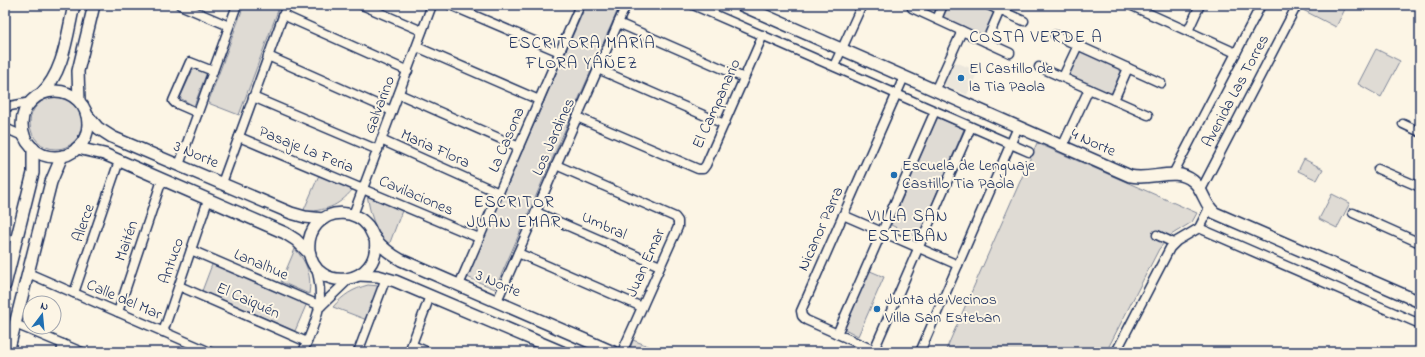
<svg xmlns="http://www.w3.org/2000/svg" width="1425" height="357" font-family="'Indie Flower',sans-serif">
  <style>
    .built { fill: #ece7dc }
    .green { fill: #dfdbd4; stroke: #7d8599 }
    .lines { fill: none; stroke-linecap: round; stroke-linejoin: round }
    .street-casing { stroke: #1b2f5e; stroke-width: 11 }
    .secondary-casing { stroke: #1b2f5e; stroke-width: 14 }
    .street { stroke: #fcf5e5; stroke-width: 8 }
    .secondary { stroke: #fcf5e5; stroke-width: 11 }
    .poi-dot { fill: #1f6fb2; stroke: #fcf5e5; stroke-width: 1.5 }
    .labels { text-anchor: middle; dominant-baseline: central; stroke-width: 4; stroke-linejoin: round; paint-order: stroke }
    .poi-label { font-size: 16px; fill: #1b2f5e; stroke: #fcf5e5; text-anchor: start }
    .street-label { font-size: 16px; fill: #1b2f5e; stroke: #fcf5e5 }
    .neighbourhood-label { font-size: 17px; letter-spacing: 1px; fill: #1b2f5e; stroke: #fcf5e5 }
  </style>
  <rect width="100%" height="100%" fill="#fcf5e5"/>
  <filter id="ink" filterUnits="userSpaceOnUse"><feTurbulence type="fractalNoise" baseFrequency=".025" numOctaves="2"/><feDisplacementMap in="SourceGraphic" scale="8" xChannelSelector="R" yChannelSelector="G"/><feConvolveMatrix kernelMatrix="1 2 1 2 8 2 1 2 1" color-interpolation-filters="sRGB"/></filter>
  <g filter="url(#ink)">
    <polygon class="built" points="955,62 978,71 967,95 944,85"/>
    <g class="green">
      <polygon points="244,5 280,5 239,115 208,103"/>
      <polygon points="586,5 620,5 495,289 467,277"/>
      <path d="M946,5C960,5 986,0 995,13L985,36L944,20L942,15Z"/>
      <polygon points="1305,5 1347,5 1336,27 1303,10"/>
      <polygon points="1376,49 1400,61 1381,97 1358,84"/>
      <polygon points="1083,51 1121,69 1123,73 1113,94 1109,94 1070,76 1069,72 1078,52"/>
      <polygon points="194,67 207,72 194,106 180,98"/>
      <circle cx="56" cy="123" r="26"/>
      <polygon points="937,117 964,129 918,238 891,225"/>
      <polygon points="1037,143 1197,213 1192,222 1171,235 1159,249 1106,352 945,352"/>
      <polygon points="1304,159 1323,169 1317,180 1298,171"/>
      <path d="M319,175L353,189C337,208 326,210 303,212Z"/>
      <path d="M367,194L403,208L389,245C374,231 370,213 367,194Z"/>
      <polygon points="1332,194 1350,203 1337,228 1319,219"/>
      <path d="M295,249C307,262 312,276 309,294L281,282Z"/>
      <polygon points="213,262 307,303 295,331 202,291"/>
      <polygon points="868,270 884,277 858,336 843,328"/>
      <path d="M368,285L380,286L367,320L333,307C343,295 353,289 368,285Z"/>
      <polygon points="633,340 653,348 651,352 632,352 630,349"/>
    </g>
    <g class="lines">
      <g class="street-casing">
        <g id="street">
          <polyline points="180,5 229,26"/>
          <polyline points="362,5 422,31"/>
          <polyline points="450,5 560,52"/>
          <polyline points="693,5 1029,152"/>
          <polyline points="988,5 1024,21"/>
          <polyline points="1130,5 1236,53"/>
          <polyline points="912,8 1010,53"/>
          <polyline points="283,15 408,71"/>
          <polyline points="937,19 943,5"/>
          <polyline points="618,23 744,78"/>
          <polyline points="1188,31 1200,5"/>
          <polyline points="1055,35 1161,83"/>
          <polyline points="986,42 1000,10"/>
          <polyline points="417,47 539,100"/>
          <polyline points="268,56 392,111"/>
          <polyline points="834,66 862,5"/>
          <polyline points="1039,67 1148,115"/>
          <polyline points="598,69 724,124"/>
          <polyline points="1063,77 1078,45"/>
          <polyline points="935,91 962,31"/>
          <polyline points="399,94 519,147"/>
          <polyline points="253,97 378,150"/>
          <polyline points="1114,100 1128,68"/>
          <polyline points="5,107 31,102"/>
          <polyline points="198,113 175,103 173,101 190,62 213,71"/>
          <polyline points="577,117 698,169 703,169 706,165 763,35"/>
          <polyline points="1403,124 1420,132"/>
          <polyline points="5,128 25,137"/>
          <polyline points="239,137 479,238"/>
          <polyline points="381,140 499,193"/>
          <polyline points="1062,147 1089,89"/>
          <polyline points="179,165 237,5"/>
          <polyline points="556,165 675,217 678,221 678,227 622,352"/>
          <polyline points="1378,169 1420,187"/>
          <polyline points="1173,174 1261,5"/>
          <polyline points="222,183 287,5"/>
          <polyline points="1201,190 1297,5"/>
          <polyline points="536,212 660,266"/>
          <polyline points="1353,213 1420,243"/>
          <polyline points="353,215 432,5"/>
          <polyline points="843,215 958,265"/>
          <polyline points="1199,228 1420,324"/>
          <polyline points="1157,235 1174,243"/>
          <polyline points="191,250 321,306"/>
          <polyline points="518,253 642,307"/>
          <polyline points="28,273 210,352"/>
          <polyline points="459,285 580,5"/>
          <polyline points="179,286 307,342"/>
          <polyline points="74,293 119,161"/>
          <polyline points="497,301 626,5"/>
          <polyline points="321,306 349,279"/>
          <polyline points="118,312 162,180"/>
          <polyline points="15,324 82,352"/>
          <polyline points="163,332 208,200"/>
          <polyline points="837,334 935,111"/>
          <polyline points="412,345 428,352"/>
          <polyline points="874,350 971,127"/>
          <polyline points="61,352 63,344"/>
          <path d="M303,352C316,319 326,305 316,268"/>
          <polyline points="358,352 386,278"/>
          <polyline points="409,352 430,296"/>
          <polyline points="878,352 806,320 802,316 801,311 904,77"/>
          <polyline points="920,352 1018,127"/>
          <polyline points="1116,352 1170,248 1177,241 1199,228 1209,208"/>
        </g>
      </g>
      <g class="secondary-casing">
        <g id="secondary">
          <path d="M741,5L1130,176C1152,181 1175,166 1193,181C1204,190 1204,205 1215,213L1420,302"/>
          <circle cx="55" cy="124" r="33"/>
          <path d="M41,94C64,72 67,35 74,5"/>
          <polyline points="79,101 78,71 94,5"/>
          <polyline points="87,115 98,128 112,137 291,213 305,217 323,219"/>
          <polyline points="77,148 104,154 285,233 296,240 310,254"/>
          <path d="M375,238C383,286 314,295 309,250C308,240 311,231 317,224C331,209 355,210 368,226C371,230 372,235 375,239C382,247 392,255 401,260L613,352"/>
          <polyline points="359,275 378,276 395,281 562,352"/>
          <polyline points="5,285 33,173 33,148"/>
          <polyline points="8,352 51,182 62,156"/>
        </g>
      </g>
      <use href="#street" class="street"/>
      <use href="#secondary" class="secondary"/>
    </g>
  </g>
  <g class="poi-dot">
    <circle cx="961" cy="78" r="4"/>
    <circle cx="894" cy="175" r="4"/>
    <circle cx="877" cy="309" r="4"/>
  </g>
  <g class="labels">
    <g class="poi-label">
      <text x="969" y="69">El Castillo de<tspan x="969" dy="18">la Tia Paola</tspan></text>
      <text x="902" y="166">Escuela de Lenguaje<tspan x="902" dy="18">Castillo Tia Paola</tspan></text>
      <text x="885" y="300">Junta de Vecinos<tspan x="885" dy="18">Villa San Esteban</tspan></text>
    </g>
    <g class="street-label">
      <text transform="translate(1236 91) rotate(-62)">Avenida Las Torres</text>
      <text transform="translate(717 104) rotate(-66)">El Campanario</text>
      <text transform="translate(380 105) rotate(-69)">Galvarino</text>
      <text transform="translate(554 137) rotate(-66)">Los Jardines</text>
      <text transform="translate(507 140) rotate(-67)">La Casona</text>
      <text transform="translate(1093 143) rotate(24)">4 Norte</text>
      <text transform="translate(435 149) rotate(24)">Maria Flora</text>
      <text transform="translate(306 150) rotate(22)">Pasaje La Feria</text>
      <text transform="translate(196 155) rotate(23)">3 Norte</text>
      <text transform="translate(416 196) rotate(23)">Cavilaciones</text>
      <text transform="translate(84 223) rotate(-71)">Alerce</text>
      <text transform="translate(604 226) rotate(24)">Umbral</text>
      <text transform="translate(821 229) rotate(-66)">Nicanor Parra</text>
      <text transform="translate(127 241) rotate(-71)">Maitén</text>
      <text transform="translate(172 261) rotate(-71)">Antuco</text>
      <text transform="translate(646 263) rotate(-66)">Juan Emar</text>
      <text transform="translate(261 265) rotate(23)">Lanalhue</text>
      <text transform="translate(498 284) rotate(23)">3 Norte</text>
      <text transform="translate(124 300) rotate(23)">Calle del Mar</text>
      <text transform="translate(248 301) rotate(24)">El Caiquén</text>
    </g>
    <g class="neighbourhood-label">
      <text x="1036" y="37">COSTA VERDE A</text>
      <text x="582" y="43">ESCRITORA MARÍA<tspan x="582" dy="20">FLORA YÁÑEZ</tspan></text>
      <text x="514" y="202">ESCRITOR<tspan x="514" dy="20">JUAN EMAR</tspan></text>
      <text x="908" y="216">VILLA SAN<tspan x="908" dy="20">ESTEBAN</tspan></text>
    </g>
  </g>
  <rect width="1425" height="357" fill="none" stroke="#fcf5e5" stroke-width="20"/>
  <rect x="10" y="10" width="1405" height="337" fill="none" stroke="#1b2f5e" stroke-width="1.5" filter="url(#ink)"/>
  <g transform="translate(42 315) rotate(16)"><circle r="19" fill="#fcf5e5" stroke="#a2a6af"/>
  <path d="M0-3L7 15L0 10L-7 15Z" fill="#1f6fb2"/>
  <text y="-6" font-size="11" font-weight="bold" text-anchor="middle" fill="#1b2f5e">N</text>
  </g>
</svg>
